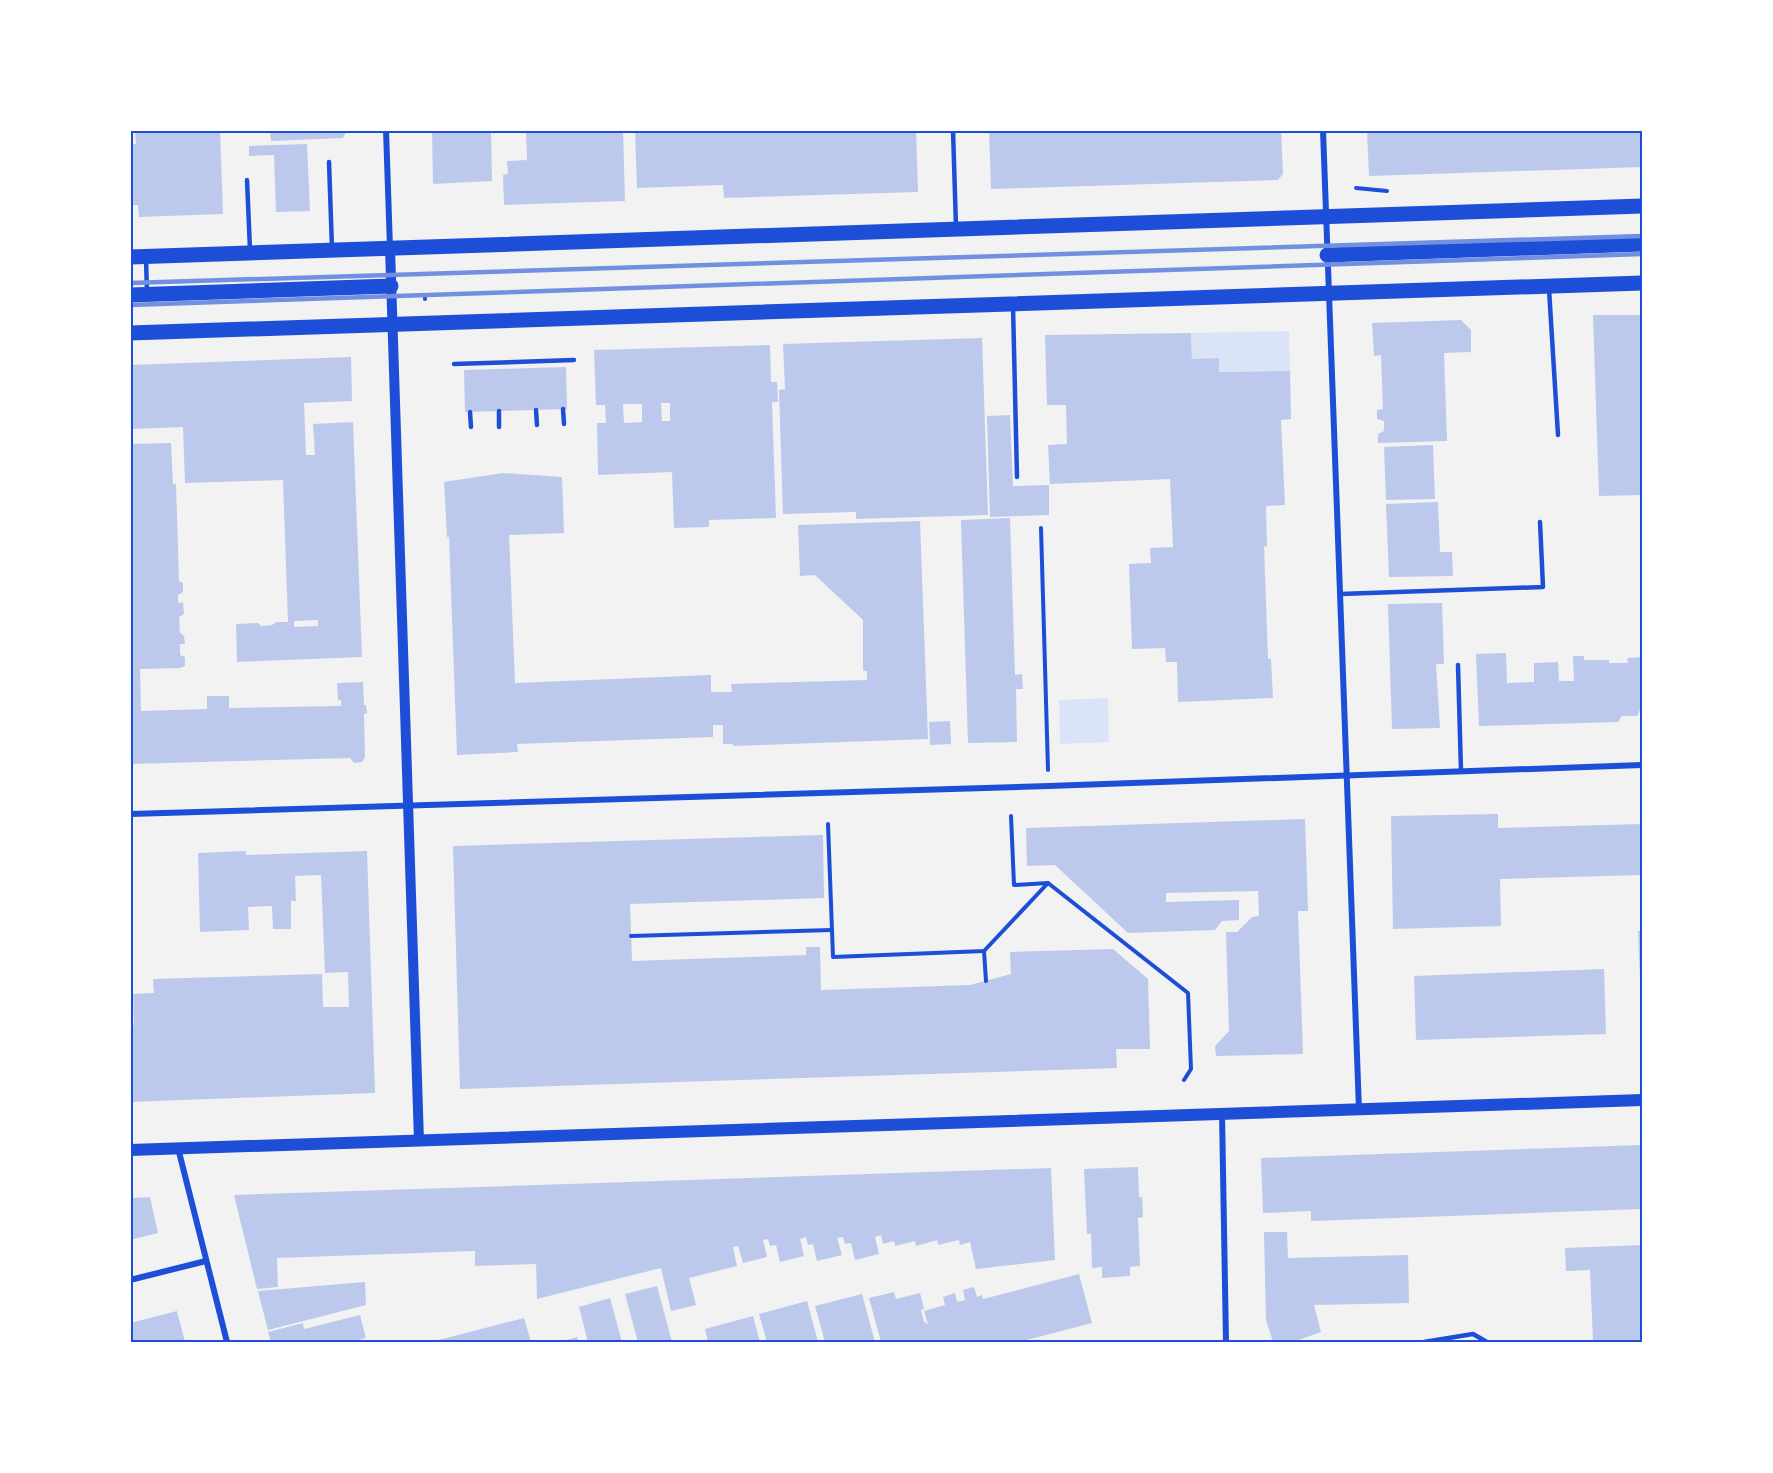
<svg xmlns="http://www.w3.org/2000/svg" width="1773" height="1473" font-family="'Space Grotesk',sans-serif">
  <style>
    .green { fill: #dbe4f7 }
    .building { fill: #bdc9ec; fill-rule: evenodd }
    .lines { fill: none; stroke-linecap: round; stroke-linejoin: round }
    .path { stroke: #1d4ed8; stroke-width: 4 }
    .service { stroke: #1d4ed8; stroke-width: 4.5 }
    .minor { stroke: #1d4ed8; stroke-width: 6 }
    .tertiary { stroke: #1d4ed8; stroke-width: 10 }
    .secondary { stroke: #1d4ed8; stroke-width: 12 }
    .primary { stroke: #1d4ed8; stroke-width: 15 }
    .rail { stroke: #7290e2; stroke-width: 4.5 }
    .neatline { fill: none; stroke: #1d4ed8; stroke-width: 2 }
  </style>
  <rect width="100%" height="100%" fill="#f2f2f2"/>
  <g class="green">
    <polygon points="1289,331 1290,371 1219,372 1219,359 1192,359 1191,333"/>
    <polygon points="1108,698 1109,742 1060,744 1059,700"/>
  </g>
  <g class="building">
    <polygon points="135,130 220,130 223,214 139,217 138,205 130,205 130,144 136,144"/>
    <polygon points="270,130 345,130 346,132 343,138 271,141"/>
    <polygon points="432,130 491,130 492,181 433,184"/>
    <polygon points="571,130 623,130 625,201 504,205 503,175 508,174 507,161 527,160 526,132"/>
    <polygon points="635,130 916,130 918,192 724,198 723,185 637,188"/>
    <polygon points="989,130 1281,130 1283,174 1278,180 991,189"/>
    <polygon points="1367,130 1642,130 1642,167 1369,176"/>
    <polygon points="307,144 310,211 276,212 274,155 249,156 249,146"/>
    <polygon points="1593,315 1642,315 1642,495 1599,496"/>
    <polygon points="1461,320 1471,330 1471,352 1444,353 1447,441 1378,443 1378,434 1384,431 1384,421 1377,419 1377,410 1383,409 1381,355 1374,356 1372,323"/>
    <polygon points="1191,333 1192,359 1219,358 1219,372 1290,371 1291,419 1281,420 1285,505 1266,506 1267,547 1264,546 1268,659 1271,659 1273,698 1178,702 1177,662 1166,662 1165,648 1132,649 1129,564 1151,563 1150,548 1173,547 1170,479 1050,484 1048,445 1067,444 1066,405 1047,405 1045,335"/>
    <polygon points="982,338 988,515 856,519 856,512 783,514 779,390 785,389 783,344"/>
    <path d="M770,345L771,382H777L778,402H772L776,518L709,520V527L674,528L672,472L598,475L597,423H606L605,405H596L594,350ZM661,403H670V421H662ZM623,404H642V422L624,423Z"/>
    <path d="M351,357L352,401L304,403L306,455H315L313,424L353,422L362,657L237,662L236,624L258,623L261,626L272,625L276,622H288L283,480L185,483L183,427L133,429L131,365ZM318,620V626L294,627V621Z"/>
    <polygon points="566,367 567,409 465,412 464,370"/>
    <polygon points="1010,415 1013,486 1049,485 1049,515 990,517 987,416"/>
    <polygon points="171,443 173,484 176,484 179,581 183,583 183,592 178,595 178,603 183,602 184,614 179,617 180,633 184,636 185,644 180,644 180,655 185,657 185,666 180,668 140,669 141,711 207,709 207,696 229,696 229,708 341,706 341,700 338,700 337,683 363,682 364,705 366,705 367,713 364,714 365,757 362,762 354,763 350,758 130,764 130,444"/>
    <polygon points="1433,445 1435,499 1386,500 1384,447"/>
    <polygon points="503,473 562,477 564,533 509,535 515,683 711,675 711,692 732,692 731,684 867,680 867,671 863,671 863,620 815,575 800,576 798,525 920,521 928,739 733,746 733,744 723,744 723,725 713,725 713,737 517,744 518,752 457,755 449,537 447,537 444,482"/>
    <polygon points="1438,502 1440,552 1452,552 1453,576 1389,577 1386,504"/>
    <polygon points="1010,518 1015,675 1022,674 1023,689 1016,689 1017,742 968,743 961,520"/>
    <polygon points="1442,603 1444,664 1436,664 1440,728 1392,729 1388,604"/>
    <polygon points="1506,653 1507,683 1534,682 1534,663 1558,662 1559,681 1574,681 1573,656 1584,656 1584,660 1609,660 1609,663 1628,663 1627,658 1642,657 1642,710 1640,710 1637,716 1622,716 1618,722 1479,726 1476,654"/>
    <polygon points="950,721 951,744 930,745 929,722"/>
    <polygon points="1498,814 1498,828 1642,824 1642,875 1500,879 1501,926 1393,929 1391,816"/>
    <polygon points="1305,819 1308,911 1298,911 1303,1054 1216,1056 1215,1046 1229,1031 1226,932 1237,932 1252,917 1259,916 1258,891 1166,893 1166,902 1239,900 1239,920 1222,921 1215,930 1128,933 1055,865 1027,866 1026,828"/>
    <polygon points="823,835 824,898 630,904 632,961 806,955 806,947 820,947 821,990 970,985 1011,974 1010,952 1113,949 1148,979 1150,1049 1116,1049 1117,1068 460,1089 453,846"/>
    <polygon points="246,851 246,855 367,851 375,1093 130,1102 130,1025 134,1025 133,994 154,993 153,979 322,974 323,1007 349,1007 348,972 325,973 321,875 295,876 296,901 291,901 291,929 273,929 272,906 248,907 249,930 200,932 198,853"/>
    <polygon points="1638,931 1642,931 1642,1003 1641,1003"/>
    <polygon points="1604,969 1606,1034 1416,1040 1414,976"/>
    <polygon points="1642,1145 1642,1209 1311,1221 1311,1211 1263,1213 1261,1158"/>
    <polygon points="1138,1167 1139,1197 1142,1197 1143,1217 1138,1218 1140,1266 1130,1267 1130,1276 1102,1278 1102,1267 1092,1268 1091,1234 1087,1234 1084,1169"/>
    <polygon points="1051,1168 1055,1260 976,1269 970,1242 960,1245 959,1240 938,1245 937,1240 916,1246 915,1241 895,1246 894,1241 883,1244 881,1235 875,1237 879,1254 855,1260 851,1243 845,1244 843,1237 837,1238 842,1255 817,1261 813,1244 808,1245 806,1237 800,1239 804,1256 780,1262 776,1245 770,1246 768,1239 763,1240 767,1257 743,1263 738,1246 733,1247 737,1266 689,1278 696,1305 671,1311 661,1268 537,1299 536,1264 475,1266 475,1251 277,1258 278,1287 257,1289 234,1195"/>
    <polygon points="150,1197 158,1233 130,1240 130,1198"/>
    <polygon points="1264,1232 1287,1232 1288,1258 1408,1255 1409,1303 1314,1305 1321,1332 1293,1342 1273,1342 1266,1320"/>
    <polygon points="1642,1245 1642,1278 1640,1279 1641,1294 1642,1297 1642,1342 1593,1342 1590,1270 1566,1271 1565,1248"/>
    <polygon points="1079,1274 1092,1323 1019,1342 881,1342 869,1298 894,1292 896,1299 920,1293 924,1309 921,1310 924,1322 928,1324 924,1311 945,1305 943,1297 955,1293 957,1302 965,1300 963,1290 974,1287 977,1297 982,1295 983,1299"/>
    <polygon points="365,1282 366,1305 268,1330 258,1291"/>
    <polygon points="657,1286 672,1342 638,1342 625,1294"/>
    <polygon points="862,1294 875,1342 825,1342 815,1306"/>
    <polygon points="610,1298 622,1342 588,1342 579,1307"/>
    <polygon points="807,1301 818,1342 767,1342 759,1314"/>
    <polygon points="177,1311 185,1342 130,1342 130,1323"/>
    <polygon points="360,1315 366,1338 350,1342 271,1342 268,1332 303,1323 304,1329"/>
    <polygon points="753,1316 760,1342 708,1342 705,1329"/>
    <polygon points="524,1318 531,1342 431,1342"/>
    <polygon points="577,1337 579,1342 560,1342"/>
  </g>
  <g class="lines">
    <g class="path">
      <polyline points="1356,188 1387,191"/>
      <polyline points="425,296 425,299"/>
      <polyline points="1041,528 1048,770"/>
      <polyline points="1011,816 1014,885 1048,883 1188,993 1191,1069 1184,1080"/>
      <polyline points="828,824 833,957 984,951 1048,883"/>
      <polyline points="631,936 832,930"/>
      <polyline points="984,951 986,981"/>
    </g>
    <g class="service">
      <polyline points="953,130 956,227"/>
      <polyline points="329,162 332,248"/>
      <polyline points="247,180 250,250"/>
      <polyline points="146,259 147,293"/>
      <polyline points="1549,289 1558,435"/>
      <polyline points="1013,306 1017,477"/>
      <polyline points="454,364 574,360"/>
      <polyline points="563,409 564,424"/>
      <polyline points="536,410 537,425"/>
      <polyline points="499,411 499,427"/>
      <polyline points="470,412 471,427"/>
      <polyline points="1340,594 1543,587 1540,522"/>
      <polyline points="1458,665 1461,771"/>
      <polyline points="1424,1342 1473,1334 1487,1342"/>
    </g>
    <g class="minor">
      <polyline points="386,130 390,248"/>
      <polyline points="1323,130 1359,1110"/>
      <polyline points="130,814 1049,786 1642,765"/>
      <polyline points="1222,1113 1226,1342"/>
      <polyline points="178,1148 227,1342"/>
      <polyline points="130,1280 206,1261"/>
    </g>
    <polyline class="tertiary" points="390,248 419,1141"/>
    <polyline class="secondary" points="130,1150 1642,1100"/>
    <g class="primary">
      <polyline points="1327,255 1642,244"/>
      <polyline points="130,257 1642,206"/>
      <polyline points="130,295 391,286"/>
      <polyline points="130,333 1642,283"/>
    </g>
    <g class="rail">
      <polyline points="130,283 1642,236"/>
      <polyline points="130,305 1642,254"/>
    </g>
  </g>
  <rect width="1773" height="1473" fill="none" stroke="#ffffff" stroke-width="264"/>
  <rect x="132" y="132" width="1509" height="1209" class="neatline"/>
</svg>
